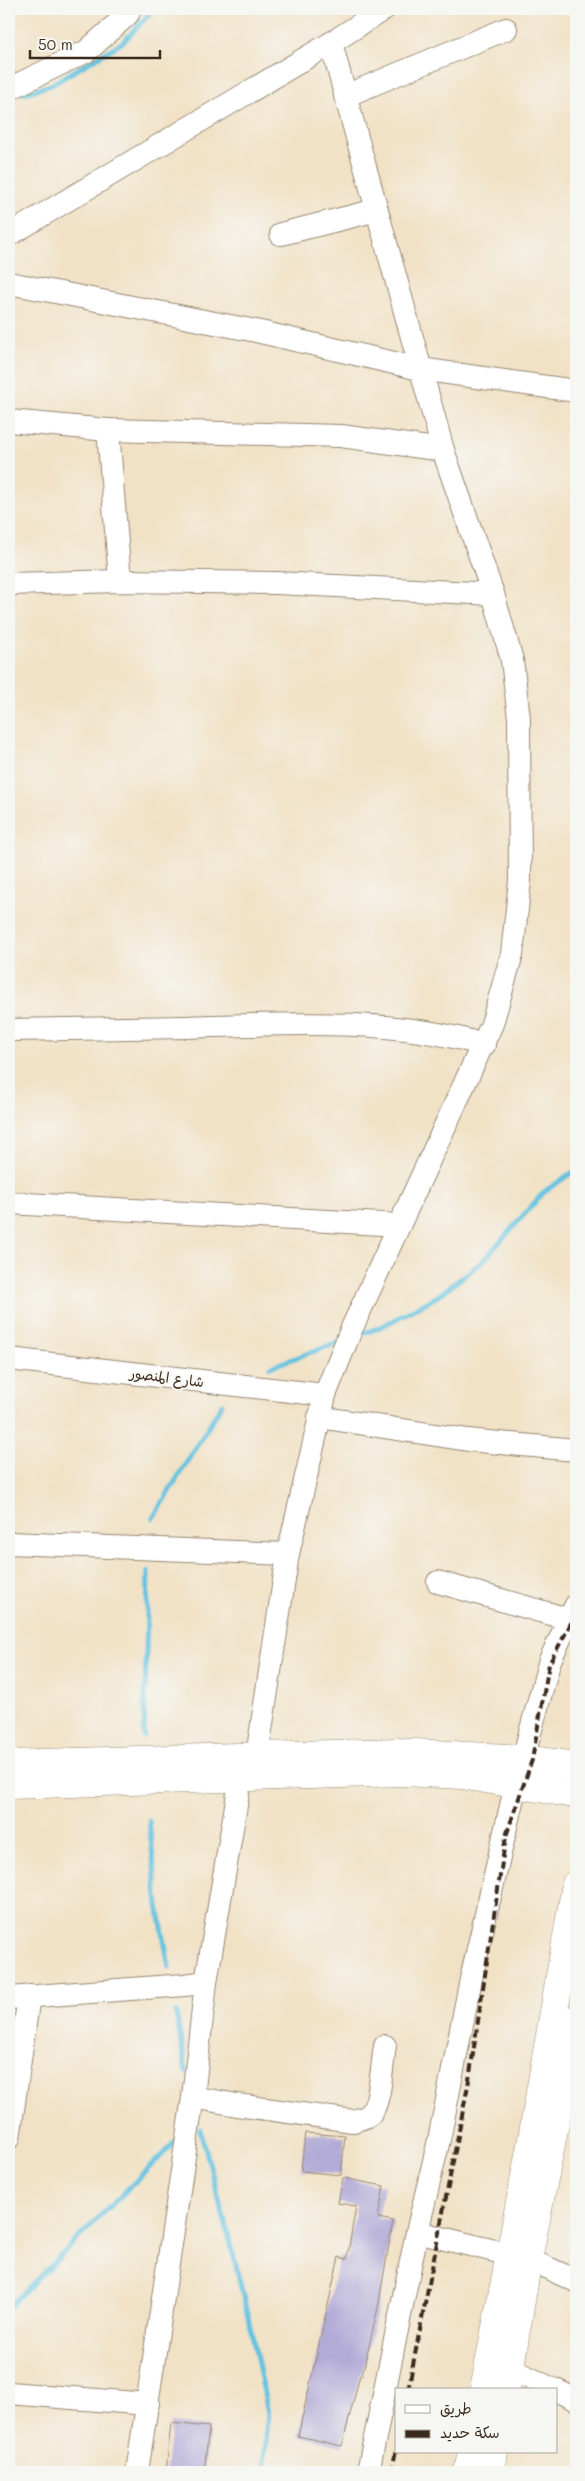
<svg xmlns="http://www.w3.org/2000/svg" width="585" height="2481" font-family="Mali,'Playpen Sans Arabic',sans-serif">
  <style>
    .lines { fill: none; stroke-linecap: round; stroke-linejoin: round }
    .stream { stroke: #62c2e0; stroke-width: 5 }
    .building { fill: #b2abd7 }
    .minor-casing { stroke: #968672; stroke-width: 24 }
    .major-casing { stroke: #968672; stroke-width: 29 }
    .minor { stroke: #fff; stroke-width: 22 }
    .major { stroke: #fff; stroke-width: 28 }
    .rail { stroke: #3b2a1e; stroke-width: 4; stroke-dasharray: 8 4; stroke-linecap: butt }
    .labels { text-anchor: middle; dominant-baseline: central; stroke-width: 4; stroke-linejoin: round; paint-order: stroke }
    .street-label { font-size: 14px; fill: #3b2a1e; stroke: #f6f6f2 }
  </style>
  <rect width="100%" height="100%" fill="#f6f6f2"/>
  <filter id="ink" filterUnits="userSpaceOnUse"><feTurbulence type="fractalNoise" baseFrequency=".02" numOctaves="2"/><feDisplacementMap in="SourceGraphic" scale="10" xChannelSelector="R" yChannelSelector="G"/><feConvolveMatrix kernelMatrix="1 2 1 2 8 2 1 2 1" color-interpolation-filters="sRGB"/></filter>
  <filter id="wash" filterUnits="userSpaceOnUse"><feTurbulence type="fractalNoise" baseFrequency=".0096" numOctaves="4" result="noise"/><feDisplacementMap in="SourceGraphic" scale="20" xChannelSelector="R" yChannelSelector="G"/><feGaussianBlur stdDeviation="1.12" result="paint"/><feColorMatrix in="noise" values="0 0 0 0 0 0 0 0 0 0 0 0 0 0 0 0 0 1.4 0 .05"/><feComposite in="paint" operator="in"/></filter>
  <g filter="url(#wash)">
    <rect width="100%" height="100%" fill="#f1e2c6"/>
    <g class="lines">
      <g class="stream">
        <polyline points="24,93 51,85 123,42 154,9"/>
        <polyline points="357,1335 379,1328 438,1296 482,1262 545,1191 576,1170"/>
        <polyline points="270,1367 340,1342"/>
        <polyline points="153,1518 222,1404"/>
        <polyline points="144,1736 148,1572"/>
        <polyline points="149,1821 158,1905 169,1967"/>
        <polyline points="176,2013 186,2071"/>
        <polyline points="200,2129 231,2244 253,2339 268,2413 264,2472"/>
        <polyline points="9,2307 178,2139"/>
      </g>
    </g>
    <g id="blocks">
      <g class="building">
        <polygon points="305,2133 345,2136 341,2175 301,2171"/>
        <polygon points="343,2178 384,2186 378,2218 393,2221 378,2308 362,2375 360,2375 342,2446 298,2436 339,2257 347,2259 356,2206 338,2203"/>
        <polygon points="171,2423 209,2427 204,2472 166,2472"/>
      </g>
    </g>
  </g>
  <g filter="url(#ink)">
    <use href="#blocks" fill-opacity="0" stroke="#968672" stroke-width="1"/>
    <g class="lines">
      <g class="minor-casing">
        <g id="minor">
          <polyline points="11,88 87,51 128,14 130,9"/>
          <polyline points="345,96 506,29"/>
          <polyline points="281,234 377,210"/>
          <polyline points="9,235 331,43 384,9"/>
          <polyline points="9,283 256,331 420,369 576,391"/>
          <polyline points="9,421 108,430 341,436 443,450"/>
          <polyline points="108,430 120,581"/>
          <polyline points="9,584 120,581 277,583 493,594"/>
          <path d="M9,1030C68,1029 127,1028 187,1027C282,1024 392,1017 484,1045"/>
          <polyline points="9,1203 399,1225"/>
          <polyline points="9,1359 325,1395"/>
          <polyline points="319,1417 468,1440 576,1450"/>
          <polyline points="9,1543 288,1554"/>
          <polyline points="438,1582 568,1619"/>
          <polyline points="257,1756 288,1554 325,1395 351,1330 492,1024 512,954 520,881 519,718 512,660 493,594 443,450 331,43"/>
          <path d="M206,1982L193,2097L237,2105L353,2121C359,2119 367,2118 371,2113C381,2101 382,2062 385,2046"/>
          <polyline points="9,1998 185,1985 206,1982 241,1776"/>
          <polyline points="9,2138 29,1996"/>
          <polyline points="417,2232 528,2259 576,2281"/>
          <polyline points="510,2369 555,2390"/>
          <polyline points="556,2390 576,2400"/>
          <polyline points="9,2393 148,2404"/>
          <polyline points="137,2472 193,2097"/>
          <polyline points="368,2472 417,2232 439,2140 471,1979 516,1784 550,1660 576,1605"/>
        </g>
      </g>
      <g class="major-casing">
        <g id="major">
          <polyline points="9,1764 397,1752 523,1759 576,1766"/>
          <polyline points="9,1785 403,1772 462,1775 574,1794"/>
          <polyline points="484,2390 531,2145 576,1884"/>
          <polyline points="506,2390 528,2259 576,2019"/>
          <polyline points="468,2472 472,2452"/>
          <polyline points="491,2472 494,2452"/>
        </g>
      </g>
      <use href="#minor" class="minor"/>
      <use href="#major" class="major"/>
      <g class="rail">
        <polyline points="408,2390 469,2080 506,1836 532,1760 549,1664 576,1614"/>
        <polyline points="392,2472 396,2449"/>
      </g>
    </g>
  </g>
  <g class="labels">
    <g class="street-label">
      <text transform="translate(167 1377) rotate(7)">شارع المنصور</text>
    </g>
  </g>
  <rect width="585" height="2481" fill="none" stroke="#f6f6f2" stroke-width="30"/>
  <rect x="395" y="2388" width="162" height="65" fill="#f6f6f2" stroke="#aba49d"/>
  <rect x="405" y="2405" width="25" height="8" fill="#ffffff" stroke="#aba49d"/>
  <text x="440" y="2414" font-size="15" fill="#3b2a1e">طريق</text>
  <rect x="405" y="2430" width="25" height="8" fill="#3b2a1e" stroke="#aba49d"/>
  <text x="440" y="2438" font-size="15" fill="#3b2a1e">سكة حديد</text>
  <path d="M30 50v8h130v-8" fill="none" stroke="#3b2a1e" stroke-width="2.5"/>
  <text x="38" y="50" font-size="15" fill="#3b2a1e" stroke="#f6f6f2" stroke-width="4" paint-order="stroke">50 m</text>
</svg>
